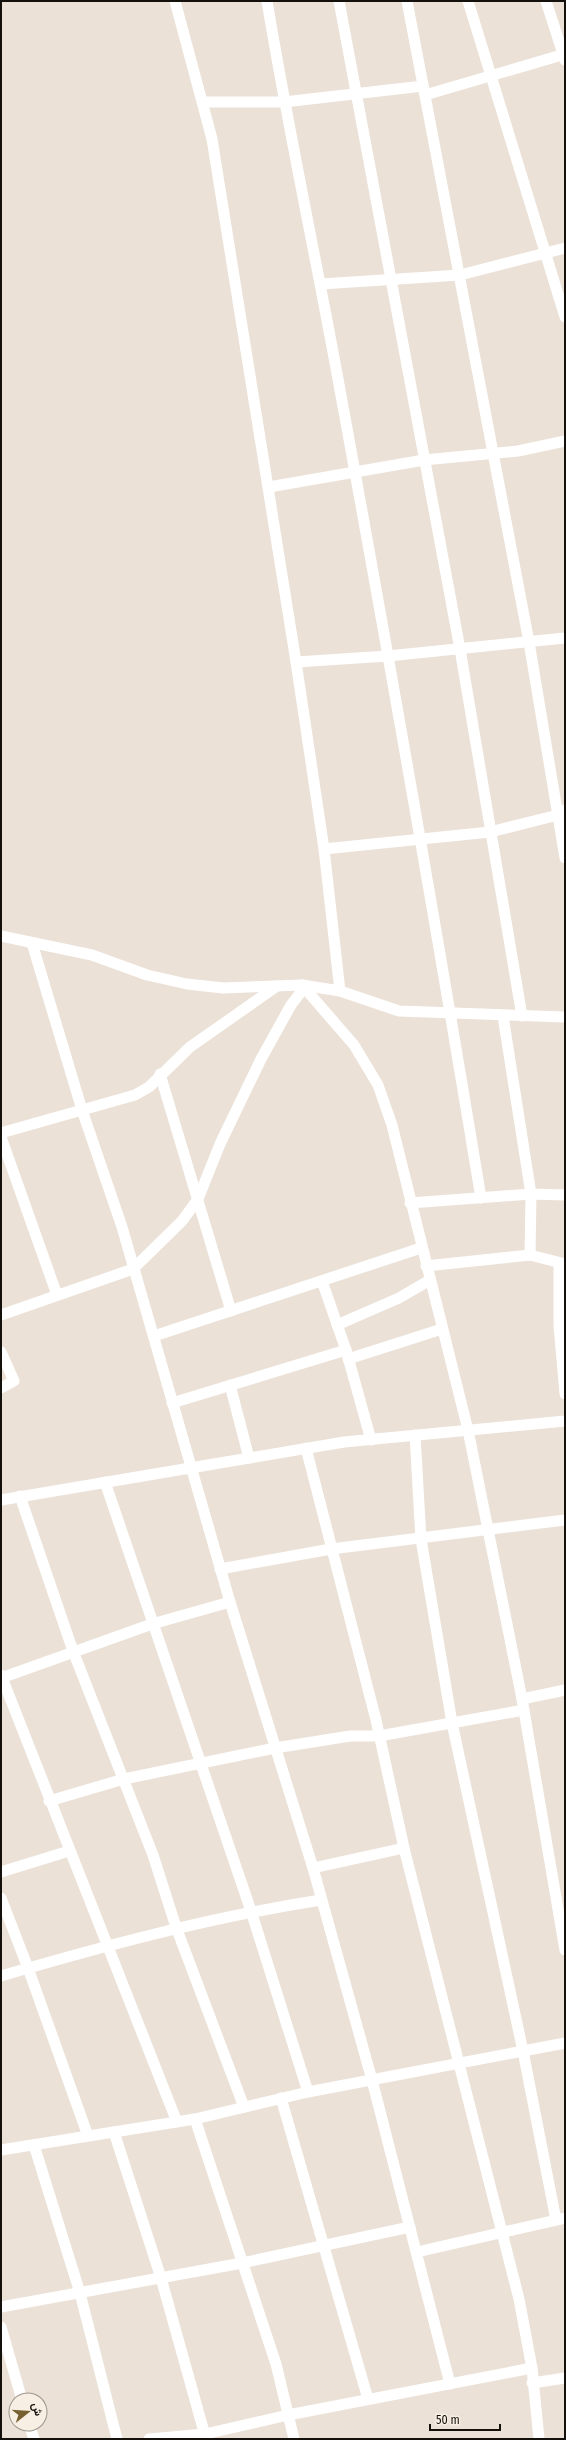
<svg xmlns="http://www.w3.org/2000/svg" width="566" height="2440" font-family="'Fira Sans Condensed',Vazirmatn,sans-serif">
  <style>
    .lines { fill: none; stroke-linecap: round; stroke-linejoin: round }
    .minor { stroke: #fff; stroke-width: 11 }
  </style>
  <rect width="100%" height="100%" fill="#ebe1d7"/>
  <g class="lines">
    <g class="minor">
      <polyline points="175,1 212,139 296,662 324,849 340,991"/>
      <path d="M267,1C288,128 315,253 338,379C388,652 436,925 481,1198"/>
      <polyline points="339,1 460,649 522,1016"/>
      <polyline points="407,1 529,642 565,858"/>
      <polyline points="468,1 565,317"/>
      <polyline points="546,1 565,60"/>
      <polyline points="425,95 565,54"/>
      <polyline points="203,102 284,102 423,86"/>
      <polyline points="321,284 460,275 565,248"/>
      <polyline points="269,487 424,460 518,451 565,441"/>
      <polyline points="296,662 388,656 565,638"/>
      <polyline points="324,849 490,832 558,815 565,810"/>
      <polyline points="1,936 92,955 147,975 187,984 223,988 302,985 340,991 399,1011 565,1017"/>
      <polyline points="32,943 82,1110 135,1095 149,1087 190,1047 277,986"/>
      <polyline points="302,985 354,1045 378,1085 392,1125 468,1430 522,1699 565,1950"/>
      <polyline points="503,1016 531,1194 530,1255"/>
      <polyline points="160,1074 231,1311"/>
      <polyline points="1,1133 82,1110 122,1227 230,1602 313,1868 372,2080 450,2384"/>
      <polyline points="1,1137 57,1295"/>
      <polyline points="410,1203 531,1194 565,1195"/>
      <polyline points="559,1263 559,1325 565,1394"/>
      <polyline points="426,1266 530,1255 565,1264"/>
      <polyline points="322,1281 346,1350 371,1440"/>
      <polyline points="1,1315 133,1269 182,1221 198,1199 220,1144 261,1059 291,1005 304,988"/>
      <polyline points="337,1325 399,1298 430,1280"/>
      <polyline points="154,1336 421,1248"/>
      <polyline points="1,1352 14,1381 1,1388"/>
      <polyline points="348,1359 442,1329"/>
      <polyline points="230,1385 249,1458"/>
      <polyline points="172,1403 346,1350"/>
      <polyline points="415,1435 421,1539 452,1723 523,2051 556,2220"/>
      <polyline points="306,1448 376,1720 404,1848 519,2299 532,2368 539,2439"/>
      <polyline points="105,1482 251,1911 308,2092"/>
      <polyline points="20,1496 73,1651 153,1855 176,1927 244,2107"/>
      <polyline points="1,1500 344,1442 565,1421"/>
      <polyline points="220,1569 331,1549 565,1520"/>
      <polyline points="1,1675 177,2122"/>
      <polyline points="1,1678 152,1624 230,1602"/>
      <polyline points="522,1699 565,1690"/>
      <polyline points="49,1801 124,1779 275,1748 350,1736 379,1736 524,1710"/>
      <polyline points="313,1868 404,1848"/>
      <polyline points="1,1872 69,1851"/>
      <polyline points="1,1898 28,1968 88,2136"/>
      <path d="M1,1976C107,1945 212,1917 321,1900"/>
      <polyline points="281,2098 368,2399"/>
      <polyline points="195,2119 276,2364 294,2439"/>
      <polyline points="114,2132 161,2278 206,2439"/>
      <polyline points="34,2145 80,2293 117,2439"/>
      <polyline points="1,2150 195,2119 308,2092 565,2043"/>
      <polyline points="417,2252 565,2218"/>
      <polyline points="1,2307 242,2263 410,2227"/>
      <polyline points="1,2327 22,2400"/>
      <polyline points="532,2383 565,2378"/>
      <polyline points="29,2424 34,2439"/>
      <polyline points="149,2439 205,2434 288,2415 532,2368"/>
    </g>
  </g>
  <rect width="566" height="2440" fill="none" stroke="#14110d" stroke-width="4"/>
  <g transform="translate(28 2412) rotate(73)"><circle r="19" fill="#f8efe4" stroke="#9d968e"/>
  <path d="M0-3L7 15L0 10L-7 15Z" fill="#776030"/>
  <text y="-6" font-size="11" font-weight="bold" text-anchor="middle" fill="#14110d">ش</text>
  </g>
  <path d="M430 2424v6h70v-6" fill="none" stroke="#14110d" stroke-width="2"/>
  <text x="436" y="2424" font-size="12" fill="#14110d" stroke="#f8efe4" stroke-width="3" paint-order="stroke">50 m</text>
</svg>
